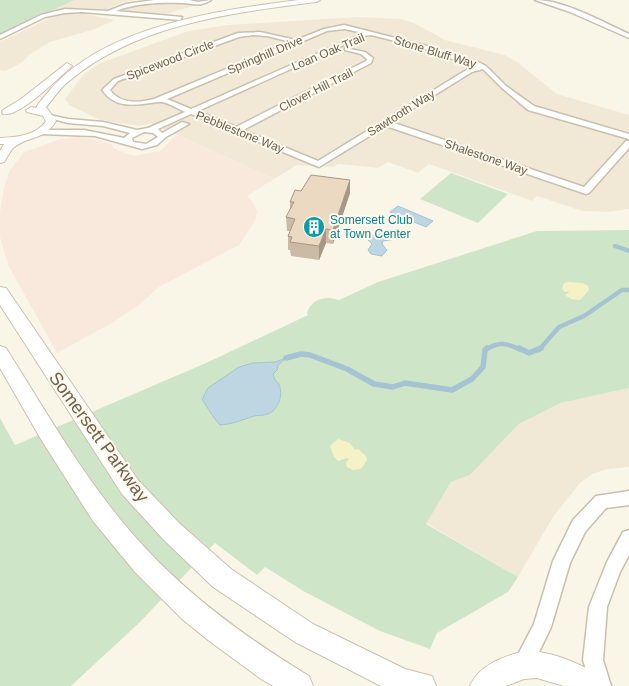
<svg xmlns="http://www.w3.org/2000/svg" width="629" height="686" font-family="Helvetica,sans-serif">
  <style>
    .residential { fill: #f1e9d6 }
    .commercial { fill: #f9e9dc }
    .green { fill: #cee6c7 }
    .sand { fill: #f5f3c5 }
    .water { fill: #bdd6e1; stroke: #a5c3d2 }
    .lines { fill: none; stroke-linecap: round; stroke-linejoin: round }
    .stream-far1 { stroke: #a5c3d2; stroke-width: 4.5 }
    .stream { stroke: #a5c3d2; stroke-width: 5.5 }
    .street-casing { stroke: #cabfae; stroke-width: 3 }
    .secondary-casing { stroke: #cdc0ac; stroke-width: 2 }
    .street { fill: #fff; fill-rule: evenodd }
    .secondary { fill: #fff; fill-rule: evenodd }
    .wall { fill: #cbbba6 }
    .shaded-wall { fill: #a59887 }
    .building { fill: #ecd9c1; stroke: #a59887 }
    .labels { text-anchor: middle; dominant-baseline: central; stroke-width: 4; stroke-linejoin: round; paint-order: stroke }
    .far-street-label { font-size: 12px; fill: #70604e; stroke: #fdf9ed }
    .far-culture-label { font-size: 12px; fill: #0d838f; stroke: #fdf9ed; text-anchor: start }
    .near-street-label { font-size: 18px; fill: #70604e; stroke: #fdf9ed }
  </style>
  <rect width="100%" height="100%" fill="#faf6e7"/>
  <g class="residential">
    <polygon points="67,0 136,0 123,2 105,10 76,9 53,12 45,9"/>
    <polygon points="152,3 181,3 194,6 165,14 122,11 132,5"/>
    <polygon points="80,13 115,20 95,29 50,42 30,54 21,63 5,71 0,70 0,42 56,15"/>
    <polygon points="358,17 401,19 414,23 445,40 505,55 517,62 557,94 629,115 629,209 608,212 582,211 537,196 532,201 429,164 418,173 388,162 378,168 339,164 332,167 297,165 274,179 151,123 140,126 100,120 69,105 65,99 83,75 98,64 188,31 228,25"/>
    <polygon points="629,388 629,467 608,469 592,474 580,483 553,517 518,577 426,523 451,482 470,475 519,424 560,402"/>
  </g>
  <polygon class="commercial" points="177,135 274,179 247,196 253,202 257,211 255,221 239,245 159,287 139,305 112,323 57,353 8,265 0,237 0,212 4,187 10,170 24,152 61,139 77,137 101,141 112,144 113,148 134,156 160,151"/>
  <g class="green">
    <polygon points="0,0 74,0 0,35"/>
    <polygon points="451,173 508,194 478,223 420,199"/>
    <path d="M629,230V388L560,403L519,424L470,475L451,482L426,524L518,577L508,592L437,633L430,649L380,631L305,592L265,567L257,575L215,543L140,622L71,686H0V418L15,445L206,363L308,315L307,313C311,299 326,295 339,300L378,282L537,231Z"/>
  </g>
  <g class="sand">
    <polygon points="568,282 583,283 588,286 589,290 580,300 571,299 565,295 570,291 565,292 562,289 564,283"/>
    <polygon points="338,439 350,443 355,450 358,449 366,456 367,460 361,469 353,470 347,467 346,463 349,459 347,458 338,461 334,457 330,446"/>
  </g>
  <g class="water">
    <polygon points="398,206 433,221 426,227 390,212"/>
    <polygon points="384,231 391,233 396,239 383,241 382,244 387,250 382,256 371,254 368,250 372,244 365,237 378,235"/>
    <path d="M286,358L278,365L277,370L273,374L275,380C285,387 281,407 270,413C265,416 259,415 254,416C242,420 233,424 220,425L214,418L202,399L208,388L239,367L253,363L275,362Z"/>
  </g>
  <g class="lines">
    <g class="stream-far1">
      <polyline points="615,246 629,251"/>
      <path d="M485,350C499,341 507,343 521,350"/>
      <polyline points="539,350 559,327 584,316 622,290 629,290"/>
    </g>
    <g class="stream">
      <polyline points="519,348 529,353 541,348"/>
      <polyline points="286,358 301,354 310,355 347,369 374,384 393,387 405,383 452,390 472,379 483,367 485,350 487,348"/>
    </g>
    <g class="street-casing">
      <g id="street">
        <path d="M154,0H189L198,2L211,0C199,8 193,3 182,3C160,2 136,3 116,11L182,17L180,20L82,12L65,13L45,17L0,39V35L41,15L65,9L108,11L126,4Z"/>
        <path d="M535,0C564,0 603,22 629,34V38L570,12Z"/>
        <path d="M344,25L427,46L442,53L478,62L486,66L506,86L534,106L629,134V139L528,110L502,88L483,69L472,72L391,122L584,187L626,141H629V148L589,193L586,194L386,126L319,167L191,114L158,129L162,133L182,122L189,124L166,137L157,145L142,149L95,136L40,134L36,132L40,130H84L124,138L130,133L103,126L68,123L46,117L50,115L68,119L103,122L137,130L148,128L185,112C178,109 167,101 159,102C138,104 117,111 102,90L114,79L238,33L260,32L296,40L324,29ZM344,29L364,33L191,109L167,99L327,31ZM253,35L267,36L291,42L154,99C139,103 120,104 110,90L118,81L239,37ZM371,35L423,48L438,55L478,66L468,69L318,161L243,130L371,63L373,58L365,52L345,48V50L361,54L367,59L366,61L236,127L198,111L364,36ZM144,132L153,133L158,137L146,144L133,142L132,138Z"/>
        <polygon points="629,491 629,505 606,508 585,532 570,563 551,627 530,671 523,674 516,671 513,664 534,624 553,561 573,520 596,496"/>
        <polygon points="629,530 629,555 620,572 607,607 603,660 611,686 591,686 583,660 589,607 607,562 623,532"/>
      </g>
    </g>
    <g class="secondary-casing">
      <g id="secondary">
        <path d="M299,0H320L316,2C231,13 137,24 69,81C60,88 53,99 46,107L56,121C44,141 29,135 13,148C10,151 7,158 4,162L0,163V151L4,144H0V138C16,137 36,136 46,121L43,116L27,112L26,110L31,107L36,108C39,102 45,96 50,90C105,26 219,10 299,0Z"/>
        <path d="M67,63L72,66L70,68C58,78 19,118 3,114L2,112L3,110L21,99Z"/>
        <polygon points="0,287 6,288 138,480 179,523 231,569 313,624 405,669 432,676 436,686 381,686 295,642 213,587 163,539 122,494 0,305"/>
        <path d="M0,346L6,348C45,410 82,475 130,531C180,590 243,636 309,676L313,686H273L261,679L208,640L182,619L135,572L93,521L42,441L0,368Z"/>
        <path d="M524,651C552,651 576,662 601,676L605,686H564L537,678L524,679L506,686H470C479,665 503,657 524,651Z"/>
      </g>
    </g>
    <use href="#street" class="street"/>
    <use href="#secondary" class="secondary"/>
  </g>
  <polygon class="wall" points="350,180 350,193 333,244 326,243 319,260 291,256 290,250 288,250 288,236 290,231 287,231 286,217 290,211 290,202 301,191"/>
  <g class="shaded-wall">
    <polygon points="350,180 350,193 333,244 333,230"/>
    <polygon points="326,229 326,243 319,260 319,246"/>
  </g>
  <polygon class="building" points="311,175 350,180 333,230 326,229 319,246 290,242 292,237 288,236 295,219 286,217 294,202 290,202 295,190 301,191"/>
  <defs>
    <g id="building-disc" transform="scale(1.125)"><circle r="9.5" fill="#0f9aa8" stroke="#fdf9ed"/><path d="M-4-6H4V6H1V3H-1V6H-4ZM-2.5-4.3h1.7v1.8h-1.7ZM.8-4.3h1.7v1.8H.8ZM-2.5-1h1.7V.8h-1.7ZM.8-1h1.7V.8H.8Z" fill="#fff"/></g>
  </defs>
  <g fill-rule="evenodd">
    <use href="#building-disc" x="314" y="227"/>
  </g>
  <g class="labels">
    <g class="far-street-label">
      <text transform="translate(328 52) rotate(-23)">Loan Oak Trail</text>
      <text transform="translate(435 52) rotate(17)">Stone Bluff Way</text>
      <text transform="translate(265 55) rotate(-23)">Springhill Drive</text>
      <text transform="translate(170 60) rotate(-21)">Spicewood Circle</text>
      <text transform="translate(316 90) rotate(-27)">Clover Hill Trail</text>
      <text transform="translate(401 113) rotate(-32)">Sawtooth Way</text>
      <text transform="translate(240 132) rotate(22)">Pebblestone Way</text>
      <text transform="translate(486 157) rotate(19)">Shalestone Way</text>
    </g>
    <g class="far-culture-label">
      <text x="330" y="220">Somersett Club<tspan x="330" dy="14">at Town Center</tspan></text>
    </g>
    <g class="near-street-label">
      <text transform="translate(99 437) rotate(54)">Somersett Parkway</text>
    </g>
  </g>
</svg>
